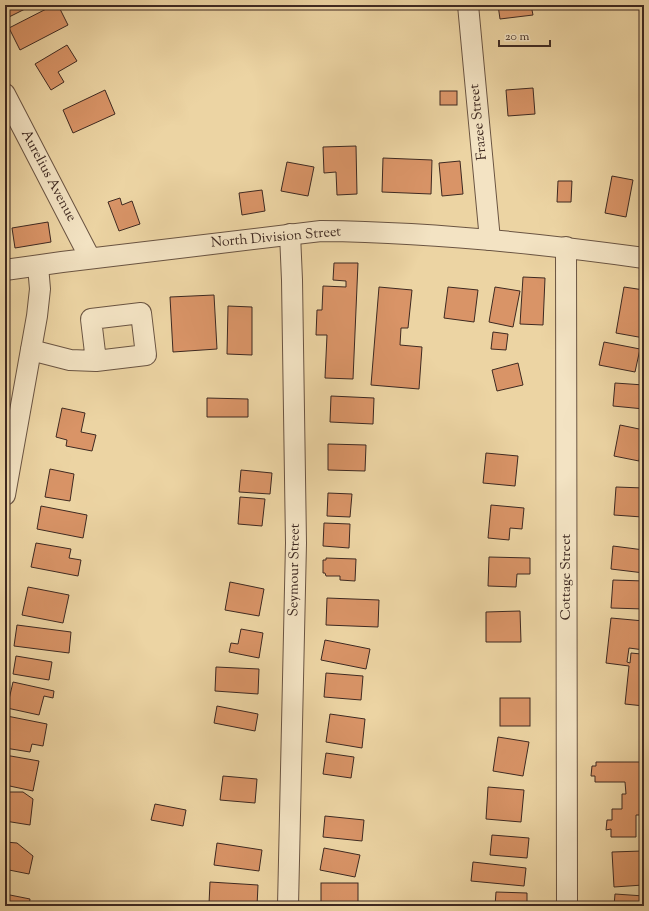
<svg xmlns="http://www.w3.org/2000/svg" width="649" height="911" font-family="'Sorts Mill Goudy',serif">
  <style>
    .building { fill: #d99467; stroke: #3e2921 }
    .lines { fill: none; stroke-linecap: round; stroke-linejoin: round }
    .minor-casing { stroke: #6a5442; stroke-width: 22 }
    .minor { stroke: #f3e3c3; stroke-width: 20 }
    .labels { text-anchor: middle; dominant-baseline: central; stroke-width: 3; stroke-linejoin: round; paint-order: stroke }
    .street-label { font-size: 14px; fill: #3e2921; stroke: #f3e3c3 }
  </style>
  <rect width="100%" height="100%" fill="#ecd4a3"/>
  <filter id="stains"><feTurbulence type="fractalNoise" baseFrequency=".005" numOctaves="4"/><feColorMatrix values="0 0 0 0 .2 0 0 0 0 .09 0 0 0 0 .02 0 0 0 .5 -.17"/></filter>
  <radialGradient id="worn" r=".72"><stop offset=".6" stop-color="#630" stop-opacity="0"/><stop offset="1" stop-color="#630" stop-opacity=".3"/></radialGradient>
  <g class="building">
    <polygon points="5,5 33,5 5,19"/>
    <polygon points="54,5 58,5 68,25 20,50 9,28"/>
    <polygon points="399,5 437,5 399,8"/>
    <polygon points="498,5 531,5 533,15 500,19"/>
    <polygon points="67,45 77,61 58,72 64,82 51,90 35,64"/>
    <polygon points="533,88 535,114 508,116 506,90"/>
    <polygon points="105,90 115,114 73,133 63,110"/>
    <rect x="440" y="91" width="17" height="14"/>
    <polygon points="356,146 357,194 337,195 336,172 324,173 323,147"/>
    <polygon points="383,158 432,160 431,194 382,192"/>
    <polygon points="460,161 463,194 442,196 439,163"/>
    <polygon points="287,162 314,167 308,196 281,191"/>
    <polygon points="612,176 633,180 626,217 605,213"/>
    <polygon points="558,181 572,181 571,202 557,202"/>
    <polygon points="262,190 265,211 242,215 239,193"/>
    <polygon points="120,198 122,205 132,201 140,224 119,231 108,202"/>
    <polygon points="48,222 51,242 15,248 12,228"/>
    <polygon points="334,263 358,263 353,379 325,378 327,335 316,335 317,310 322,310 323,286 346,287 346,281 333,280"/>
    <polygon points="523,277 545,278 543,325 520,324"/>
    <polygon points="379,287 412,290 408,328 401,328 400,345 422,347 419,389 371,385"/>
    <polygon points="448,287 478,290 474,322 444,318"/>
    <polygon points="495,287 520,291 513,327 489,322"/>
    <polygon points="624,287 644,290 644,338 616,333"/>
    <polygon points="214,295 217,349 173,352 170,297"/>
    <polygon points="228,306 252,307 252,355 227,354"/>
    <polygon points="493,332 508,334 506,350 491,349"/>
    <polygon points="604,342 640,349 635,372 599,365"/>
    <polygon points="518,363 523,385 497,391 492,370"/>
    <polygon points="615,383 644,385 644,409 613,406"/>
    <polygon points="331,396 374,398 373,424 330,422"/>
    <polygon points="207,398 248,399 248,417 207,417"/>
    <polygon points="62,408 85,413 81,432 96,435 92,451 66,446 67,440 56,437"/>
    <polygon points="620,425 644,430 639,461 614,456"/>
    <polygon points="328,444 366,445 365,471 328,470"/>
    <polygon points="486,453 518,456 515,486 483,483"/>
    <polygon points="50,469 74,474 70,501 45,497"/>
    <polygon points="241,470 272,473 270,494 239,492"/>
    <polygon points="616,487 644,488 642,517 614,515"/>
    <polygon points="328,493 352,494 350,517 327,516"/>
    <polygon points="240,497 265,499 262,526 238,524"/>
    <polygon points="491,505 524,508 522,529 510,528 509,540 488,538"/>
    <polygon points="41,506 87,515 83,538 37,529"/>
    <polygon points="324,523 350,524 349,548 323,546"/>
    <polygon points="36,543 71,549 69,558 81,560 78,576 31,567"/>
    <polygon points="613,546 644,550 644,573 611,569"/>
    <polygon points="489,557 530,558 530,574 517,574 516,587 488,586"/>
    <polygon points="326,558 356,559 355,581 340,580 340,576 326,576 325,573 323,573 323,560 326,560"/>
    <polygon points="613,580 644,581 644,609 611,608"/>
    <polygon points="230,582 264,589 259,616 225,610"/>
    <polygon points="28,587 69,595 63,623 22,615"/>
    <polygon points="327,598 379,600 378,627 326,625"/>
    <polygon points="520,611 521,642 486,642 486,612"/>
    <polygon points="611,618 644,621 644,650 629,648 627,662 630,663 631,653 641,654 640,668 644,669 644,706 625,704 629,666 606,663"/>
    <polygon points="17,625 71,632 69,653 14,646"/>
    <polygon points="241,629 263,633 259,658 229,652 231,643 238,644"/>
    <polygon points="325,640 370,649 366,669 321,660"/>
    <polygon points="16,656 52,662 49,680 13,674"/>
    <polygon points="216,667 259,669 258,694 215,691"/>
    <polygon points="326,673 363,676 361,700 324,697"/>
    <polygon points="13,682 54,691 53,698 44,696 39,715 7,708"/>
    <rect x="500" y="698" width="30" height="28"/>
    <polygon points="217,706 258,714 255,731 214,723"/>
    <polygon points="330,714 365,719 362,748 326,742"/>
    <polygon points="7,716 47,724 43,746 32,744 30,752 5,748 5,726"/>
    <polygon points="498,737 529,742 523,776 493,771"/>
    <polygon points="326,753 354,757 351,778 323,774"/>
    <polygon points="5,755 39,761 33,791 5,785"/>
    <polygon points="596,762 644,762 644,794 641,794 643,810 641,810 641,815 636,815 636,837 611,837 611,829 606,830 607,820 612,820 612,809 622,809 622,794 626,794 625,782 595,782 595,776 591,776 592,766 596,766"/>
    <polygon points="223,776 257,779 255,803 220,800"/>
    <polygon points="488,787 524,790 521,822 486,819"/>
    <polygon points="5,792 23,792 33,799 30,825 5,821"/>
    <polygon points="155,804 186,810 183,826 151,820"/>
    <polygon points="325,816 364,820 362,841 323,837"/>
    <polygon points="492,835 529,838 527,858 490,855"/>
    <polygon points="5,842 17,843 33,856 29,874 9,870 7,878 5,877"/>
    <polygon points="217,843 262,850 259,871 214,865"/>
    <polygon points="324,848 360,855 355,877 320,870"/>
    <polygon points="642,851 643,885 614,887 612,852"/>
    <polygon points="473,862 526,868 524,886 471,881"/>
    <polygon points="210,882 258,885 257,906 209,904"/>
    <rect x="321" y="883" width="37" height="23"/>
    <polygon points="496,892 527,893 527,906 495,906"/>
    <polygon points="5,894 30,899 29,906 5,906"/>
    <polygon points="615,894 644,896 644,906 614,906"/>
  </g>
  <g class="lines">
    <g class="minor-casing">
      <g id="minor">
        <polyline points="468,5 490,240"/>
        <polyline points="5,94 90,258"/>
        <polyline points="566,247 567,906"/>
        <path d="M5,270L62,262L321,231C429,232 537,243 644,258"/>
        <polyline points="31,350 70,360 96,361 146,355 141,313 91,319 96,361"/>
        <polyline points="5,495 37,316 40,289 38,266"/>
        <polyline points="288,906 296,543 292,280 290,234"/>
      </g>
    </g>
    <use href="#minor" class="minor"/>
  </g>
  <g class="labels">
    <g class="street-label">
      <text transform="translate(479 122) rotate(-96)">Frazee Street</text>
      <text transform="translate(48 176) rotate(62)">Aurelius Avenue</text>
      <text transform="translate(276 238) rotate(-5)">North Division Street</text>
      <text transform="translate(295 570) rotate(-89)">Seymour Street</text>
      <text transform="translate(567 577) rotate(-90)">Cottage Street</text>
    </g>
  </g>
  <rect width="649" height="911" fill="none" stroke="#ecd4a3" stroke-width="20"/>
  <rect x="6" y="6" width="637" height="899" fill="none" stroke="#3e2921" stroke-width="2"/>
  <rect x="10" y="10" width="629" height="891" fill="none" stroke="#3e2921"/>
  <path d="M499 40v6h51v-6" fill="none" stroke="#3e2921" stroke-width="2"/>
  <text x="505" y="40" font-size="12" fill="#3e2921" stroke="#f3e3c3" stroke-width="3" paint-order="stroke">20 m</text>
  <rect width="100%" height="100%" filter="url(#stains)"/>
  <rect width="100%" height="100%" fill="url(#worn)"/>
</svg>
